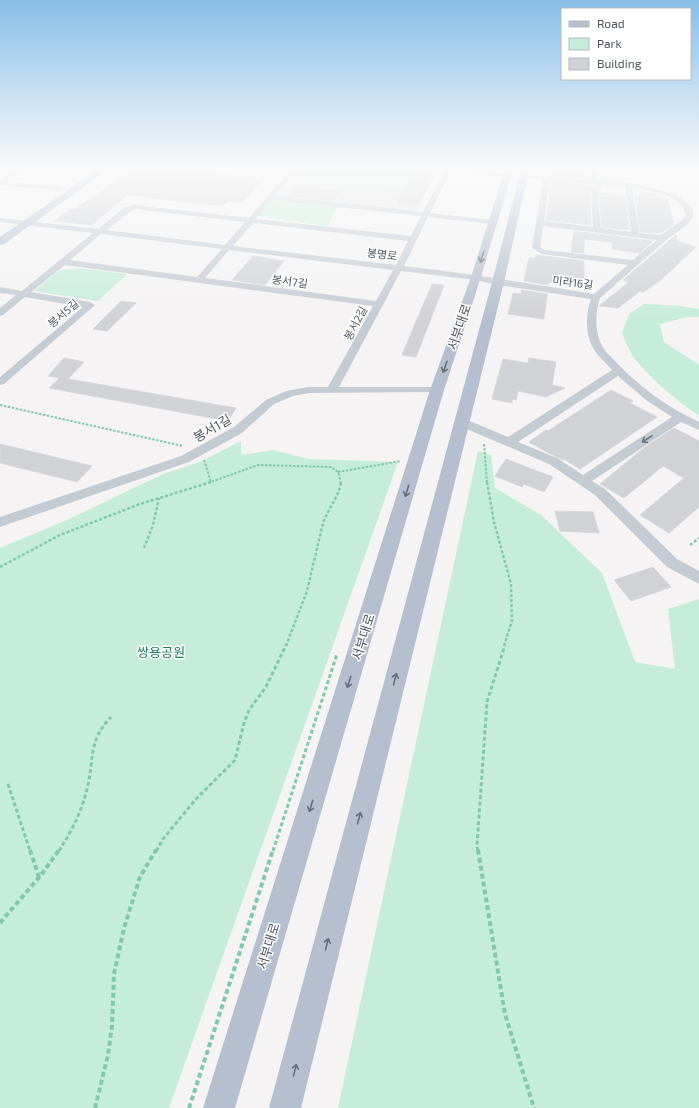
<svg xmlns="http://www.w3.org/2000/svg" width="699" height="1108" font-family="'Exo 2','Noto Sans KR',sans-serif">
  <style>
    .education { fill: #e6e4e4 }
    .green { fill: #c6edda }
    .building { fill: #d0d2d6; stroke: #d7d8dd }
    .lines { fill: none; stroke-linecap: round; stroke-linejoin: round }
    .path-far3 { stroke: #81c9ae; stroke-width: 2; stroke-dasharray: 2.5 1.5; stroke-linecap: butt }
    .path-far2 { stroke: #81c9ae; stroke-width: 2.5; stroke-dasharray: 3 2; stroke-linecap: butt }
    .path-far1 { stroke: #81c9ae; stroke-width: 3; stroke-dasharray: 4 2.5; stroke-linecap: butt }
    .path { stroke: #81c9ae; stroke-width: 4; stroke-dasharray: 5 3; stroke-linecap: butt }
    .minor { fill: #c5cbd3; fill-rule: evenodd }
    .major { fill: #b5bfcf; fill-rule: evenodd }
    .oneway { stroke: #666e7b }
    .oneway2 { stroke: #707782 }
    .labels { text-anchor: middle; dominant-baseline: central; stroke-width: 3; stroke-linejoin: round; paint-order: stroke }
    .far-street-label { font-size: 11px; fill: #4c535f; stroke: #fff }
    .street-label { font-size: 13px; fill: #4c535f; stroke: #fff }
    .park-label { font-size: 13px; fill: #207d5a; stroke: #fff }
  </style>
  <rect width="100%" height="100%" fill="#f5f3f3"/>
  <polygon class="education" points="303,166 377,166 436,172 416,212 275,196"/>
  <g class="green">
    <polygon points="307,166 372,166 415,170 401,193 296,182 301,177 298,177"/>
    <polygon points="276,200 338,207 328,226 257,216 271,201"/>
    <polygon points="78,268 127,274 98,301 34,291 60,270"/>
    <path d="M644,304L681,306L699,309V317H687L660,324L664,342L699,365V415C679,404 643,372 631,353C628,347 625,340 622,333L629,314Z"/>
    <polygon points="241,441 241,455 273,450 308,459 398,462 169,1108 0,1108 0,548 69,519 163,474 200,462"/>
    <polygon points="478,451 491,455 495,488 541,515 602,573 635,662 675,669 668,609 699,599 699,1108 338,1108"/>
  </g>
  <g class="building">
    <polygon points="138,166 178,169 263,179 242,202 227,201 222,206 127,195 92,225 55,221 70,209 75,209"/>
    <polygon points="555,166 586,166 585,177 553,175"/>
    <polygon points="415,171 435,173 418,206 397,203"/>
    <polygon points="552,182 601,186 599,193 625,195 629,230 602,227 598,190 595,187 590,190 591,225 546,220"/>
    <polygon points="297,186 341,191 333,201 288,196"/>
    <polygon points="640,192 655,193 656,196 668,199 674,224 661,233 640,232 635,196 640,196"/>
    <polygon points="574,231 653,241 640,253 612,249 613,242 584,239 584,253 571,252"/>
    <polygon points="676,235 677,241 696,247 661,280 643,292 640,291 618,308 599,306 629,282 623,280"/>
    <polygon points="536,255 584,261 584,286 549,282 548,285 524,281 529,258 535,258"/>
    <polygon points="253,256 284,261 265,285 232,280"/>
    <polygon points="432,284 444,285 416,357 402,355"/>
    <polygon points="522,290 547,294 544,319 508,314 513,293 521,294"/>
    <polygon points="121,301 136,303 107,331 93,329"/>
    <polygon points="64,358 84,362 68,379 236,408 228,421 49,388 60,378 48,376"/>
    <polygon points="529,358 556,362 552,385 565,388 546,397 518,391 516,400 512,399 512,403 492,399 503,359 528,363"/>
    <polygon points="611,390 633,401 630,403 657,417 580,469 564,459 563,460 545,451 529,442 546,430 548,431"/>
    <polygon points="674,428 699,441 699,507 669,533 640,515 684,478 663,466 624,498 600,484 645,447"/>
    <polygon points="0,444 92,466 77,482 0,463"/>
    <polygon points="506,459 553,477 544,492 524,484 522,487 495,476"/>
    <polygon points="555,511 593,512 599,533 560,531"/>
    <polygon points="653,567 671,587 631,601 614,580"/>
  </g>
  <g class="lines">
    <g class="path-far3">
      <polyline points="0,405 183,446"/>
      <polyline points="484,444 487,483"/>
      <polyline points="204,460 211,482"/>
      <polyline points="338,472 401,461"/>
      <polyline points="208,483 258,465 331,467 338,472 341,483"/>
    </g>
    <g class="path-far2">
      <polyline points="487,482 494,522 511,584 512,621 504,646"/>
      <polyline points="690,545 699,538"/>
      <polyline points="144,548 153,525 159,498"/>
      <polyline points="0,567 60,535 140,504 211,482"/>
      <path d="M286,646L307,591L323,523C328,509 339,497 341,482"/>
    </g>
    <g class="path-far1">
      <polyline points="8,784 30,851"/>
      <path d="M59,851C71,832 82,811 87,789C95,759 87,742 111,717"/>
      <polyline points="156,851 163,839 196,799 235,760 244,723 249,710 266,687 286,645"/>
      <polyline points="273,851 337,654"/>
      <polyline points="478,851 477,845 487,702 505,645"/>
    </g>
    <g class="path">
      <polyline points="30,850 39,877"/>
      <polyline points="478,850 505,1014 534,1108"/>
      <polyline points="0,923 41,875 59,850"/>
      <polyline points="95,1108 108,1055 112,1026 114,974 124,928 140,877 156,850"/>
      <polyline points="189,1108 273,850"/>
    </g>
    <g class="minor">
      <polygon points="23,166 31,166 7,182 62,187 65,189 62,191 0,185 0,180"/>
      <path d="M294,166H301L275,196L423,212L444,172L396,168L393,166L446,168L447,166H453L452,169L509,174V176L507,177L450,172L430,213L492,220L496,222L492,224L428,217L404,266C468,273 531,284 594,294L628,265L542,254L532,248L543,180L524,178L522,177V175L591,179L592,166H598L597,179C614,181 699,189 693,217L687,225L666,240L600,298C595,313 594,335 604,349C606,353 611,356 614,360C638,386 667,407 699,422V430L681,422L592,481L605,489L677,559L699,571V584L667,567L595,495L549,464L457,425L455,422L457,419H465L508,437L612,370C607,364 600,358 595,351C585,336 585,315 591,299L498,285L476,280L401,271L339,387H437L441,388L442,390L441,392L309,393L293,396L274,404L242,433L189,462L0,527V517L181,456L234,427L266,400L286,391L309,387H328L373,306L65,265L31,292L90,302L95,305L4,384L0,385V377L83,307L25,297L3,315L0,316V308L16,295L0,293V287L22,291L93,233L0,222V218L98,229L125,207L135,205L249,218ZM550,180L625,187L631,232L601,228L597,190L594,188L591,190L593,227L544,221ZM632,188C650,190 681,194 686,215L681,221L661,235L639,233ZM272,200L421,216L411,236L256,219ZM135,209L245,222L225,245L106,230L131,211ZM253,223L408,241L396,265L233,246ZM543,226L657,240L633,260L544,250L540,247ZM101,234L222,249L197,277L70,260ZM229,250L393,270L376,301L205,278ZM618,376L646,400L672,417L583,475L557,458L518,442Z"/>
    </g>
    <g class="major">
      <polygon points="103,166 113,166 4,244 0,245 0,237"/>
      <polygon points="506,166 514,166 481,277 444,390 235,1108 203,1108 430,390 471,277"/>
      <polygon points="522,166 530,166 504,282 301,1108 269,1108 492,282"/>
    </g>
  </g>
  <defs><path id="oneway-shaft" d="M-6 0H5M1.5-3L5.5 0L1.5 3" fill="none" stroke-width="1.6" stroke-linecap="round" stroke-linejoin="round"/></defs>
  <g class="oneway">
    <use href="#oneway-shaft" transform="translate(482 257) rotate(107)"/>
    <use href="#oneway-shaft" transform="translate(445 367) rotate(109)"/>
    <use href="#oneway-shaft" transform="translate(407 491) rotate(107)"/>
    <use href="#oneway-shaft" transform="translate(395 679) rotate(-76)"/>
    <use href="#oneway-shaft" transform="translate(349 682) rotate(107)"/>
    <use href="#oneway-shaft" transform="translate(311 806) rotate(107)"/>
    <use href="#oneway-shaft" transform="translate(359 818) rotate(-76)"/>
    <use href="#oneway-shaft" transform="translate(327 944) rotate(-76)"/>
    <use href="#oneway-shaft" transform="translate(295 1070) rotate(-76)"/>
  </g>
  <use class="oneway2" href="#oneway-shaft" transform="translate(647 439) rotate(147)"/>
  <linearGradient id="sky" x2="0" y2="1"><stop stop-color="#87bee8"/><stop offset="0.52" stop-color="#fafafa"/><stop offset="1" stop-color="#fafafa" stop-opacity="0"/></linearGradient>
  <rect width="699" height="321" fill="url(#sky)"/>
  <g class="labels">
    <g class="far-street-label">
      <text transform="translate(382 254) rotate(7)">봉명로</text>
      <text transform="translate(290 281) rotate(8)">봉서7길</text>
      <text transform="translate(573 282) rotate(7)">미라16길</text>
      <text transform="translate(63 313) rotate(-41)">봉서5길</text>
      <text transform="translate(355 323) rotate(-62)">봉서2길</text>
    </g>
    <g class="street-label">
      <text transform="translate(459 327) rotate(-71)">서부대로</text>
      <text transform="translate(212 428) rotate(-30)">봉서1길</text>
      <text transform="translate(363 637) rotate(-73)">서부대로</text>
      <text transform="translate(268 946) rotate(-73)">서부대로</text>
    </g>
    <g class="park-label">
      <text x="161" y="652">쌍용공원</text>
    </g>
  </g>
  <rect x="561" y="8" width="130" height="72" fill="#ffffff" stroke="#b7babf"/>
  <rect x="569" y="21" width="20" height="6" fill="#b5bfcf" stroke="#b7babf"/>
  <text x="597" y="28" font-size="12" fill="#4c535f">Road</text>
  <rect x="569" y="38" width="20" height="12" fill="#c6edda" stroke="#b7babf"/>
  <text x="597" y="48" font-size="12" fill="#4c535f">Park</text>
  <rect x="569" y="58" width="20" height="12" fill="#d0d2d6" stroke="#b7babf"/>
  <text x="597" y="68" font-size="12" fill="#4c535f">Building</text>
</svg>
